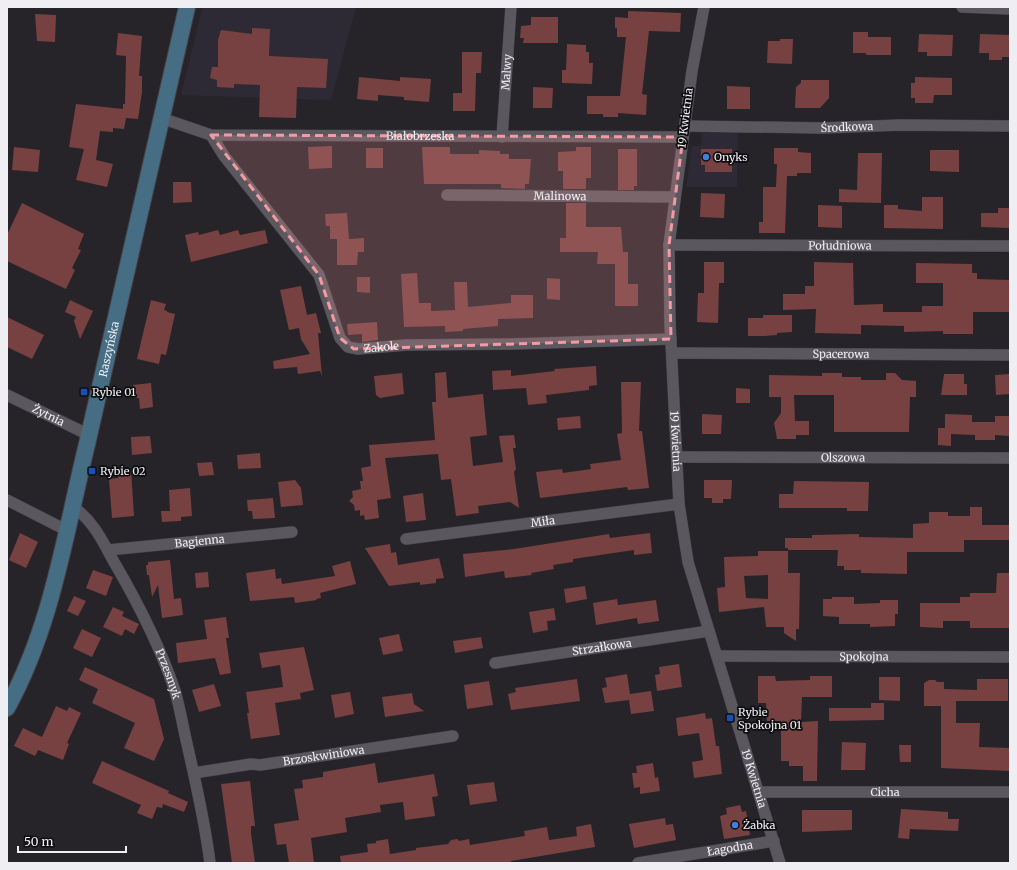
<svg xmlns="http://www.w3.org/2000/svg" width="1017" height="870" font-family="Merriweather,serif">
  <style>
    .built { fill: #2e2a35 }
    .building { fill: #774141; fill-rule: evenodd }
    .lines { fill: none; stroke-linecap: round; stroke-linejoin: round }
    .street-casing { stroke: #454348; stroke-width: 12 }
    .secondary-casing { stroke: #454348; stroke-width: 18 }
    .street { stroke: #5a585e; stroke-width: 11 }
    .secondary { stroke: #456d84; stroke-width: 16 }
    .marked { fill: #f49aa2; fill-opacity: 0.2; stroke: #f49aa2; stroke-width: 3; stroke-dasharray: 8 5; stroke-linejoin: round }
    .shop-dot { fill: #3f7fe0; stroke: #0e0e10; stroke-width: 1.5 }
    .transit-dot { fill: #1a4fb4; stroke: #0e0e10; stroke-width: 1.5 }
    .labels { text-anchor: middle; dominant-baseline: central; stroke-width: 3.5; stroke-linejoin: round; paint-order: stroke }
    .street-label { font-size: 11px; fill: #efeef2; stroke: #0e0e10 }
    .poi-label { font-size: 11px; fill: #efeef2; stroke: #0e0e10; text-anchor: start }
  </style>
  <rect width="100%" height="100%" fill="#262429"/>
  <g class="built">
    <polygon points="204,7 356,7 331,100 181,95 202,9"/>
    <polygon points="702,133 738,133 737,187 686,187 692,146 701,146"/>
  </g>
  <g class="building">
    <polygon points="628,11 681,13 680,32 649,31 642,94 647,95 646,115 618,113 618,117 603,117 603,114 587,114 587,96 620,96 626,37 617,37 617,28 615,28 615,17 628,18"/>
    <polygon points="35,14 56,15 55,42 37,41"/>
    <polygon points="531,17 558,17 558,43 523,43 524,38 520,38 521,26 531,25"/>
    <polygon points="252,28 270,29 269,56 328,59 326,88 297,87 296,118 259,117 260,85 234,84 234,88 217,87 217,80 210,78 212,67 218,67 218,40 221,30 252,34"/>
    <polygon points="853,32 868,32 868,37 891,37 891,55 866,55 866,53 853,53"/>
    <polygon points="118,33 142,36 139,76 142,76 142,92 138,119 126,118 124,129 113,128 113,132 100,131 96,160 113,164 107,187 76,180 84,149 69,147 76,104 123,109 123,104 125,104 126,56 116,55"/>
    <polygon points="919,34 953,35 952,56 927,56 927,52 918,52"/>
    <polygon points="980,34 1010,35 1010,57 1002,57 1002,60 989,60 989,53 979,53"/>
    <polygon points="780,39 793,39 792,64 767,63 768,41 780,41"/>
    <polygon points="567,44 586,45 586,52 589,52 589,63 593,63 592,84 562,83 562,70 566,70"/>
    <polygon points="462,52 482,52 481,73 476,73 475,111 453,111 453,93 462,93"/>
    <polygon points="359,77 400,81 400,77 431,79 429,102 404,100 404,97 378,95 378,101 357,99"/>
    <polygon points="915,77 952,78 952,95 934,95 933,103 915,103 915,98 911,98 911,83 915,83"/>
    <polygon points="801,80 829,80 829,98 820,108 795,108 796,87 801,83"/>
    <polygon points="727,86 750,87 750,109 727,109"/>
    <polygon points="533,87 553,88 552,108 533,108"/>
    <polygon points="332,146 332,168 309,169 308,147"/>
    <polygon points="14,147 40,150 38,172 12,170"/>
    <polygon points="422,147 450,147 450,154 479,154 479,150 500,151 500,154 509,154 509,159 531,159 529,184 525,184 525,189 501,188 501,184 424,184"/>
    <polygon points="576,147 591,147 591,178 586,178 586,189 563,189 563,171 558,171 558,152 576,151"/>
    <rect x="366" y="148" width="17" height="20"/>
    <polygon points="774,148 798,148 798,152 811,153 811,173 797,173 797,176 787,176 785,233 759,233 759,222 763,222 763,187 776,187 777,164 774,164"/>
    <polygon points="618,149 637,149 637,186 634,186 634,190 618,190"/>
    <polygon points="701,149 732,149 732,172 705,172 705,165 701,165"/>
    <polygon points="930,150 959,150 959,172 930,171"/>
    <polygon points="858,153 882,153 881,203 839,202 839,189 857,190"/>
    <polygon points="173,182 191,182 192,202 173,203"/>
    <polygon points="701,193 725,194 724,218 700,217"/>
    <polygon points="922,197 943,197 943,229 884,228 884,205 898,205 898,209 922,211"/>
    <polygon points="22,203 84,234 78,249 81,250 72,268 75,270 66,289 7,261 7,235"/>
    <polygon points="566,203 586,203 586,227 621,227 623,252 628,252 628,284 638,284 638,306 615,306 615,264 597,264 598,252 560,252 560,238 566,238"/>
    <polygon points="818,205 842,206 842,228 818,227"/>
    <polygon points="998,208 1010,208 1010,228 981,227 981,213 998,213"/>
    <polygon points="347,213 349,239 364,238 364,252 358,252 357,265 337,265 337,239 330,239 330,226 326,226 325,214"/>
    <polygon points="218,230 220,235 238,230 240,235 265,230 268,243 191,262 185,235 198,232 199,235"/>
    <polygon points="704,262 724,262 724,283 719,283 718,323 697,322 698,293 704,293"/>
    <polygon points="814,262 853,263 854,305 883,304 883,312 922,312 922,306 943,306 943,283 916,283 916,263 972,264 972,273 977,273 977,279 1009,280 1010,312 973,312 973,334 943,334 943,331 904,332 904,326 861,325 861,334 815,333 816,309 783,310 783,294 805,294 805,286 814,286"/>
    <polygon points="417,273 419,303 431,303 431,311 455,310 454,282 467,282 468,307 511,303 511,295 533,295 533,318 498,319 498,326 463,329 463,331 445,332 445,326 404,327 401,274"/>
    <polygon points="357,277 370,277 370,293 357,292"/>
    <polygon points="547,278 560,279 560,300 547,299"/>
    <polygon points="301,286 307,315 316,313 321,333 318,333 322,376 320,371 298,374 297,367 274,369 273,361 310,354 301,339 299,328 289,330 280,290"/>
    <polygon points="70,300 93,311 80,339 74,321 76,317 65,312"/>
    <polygon points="151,300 166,304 164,310 167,311 167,312 175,314 166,355 161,354 159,364 137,359"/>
    <polygon points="763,315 792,315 792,332 777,333 777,335 764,336 748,336 748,318 763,318"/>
    <polygon points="7,317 44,335 32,359 7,347"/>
    <polygon points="377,322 378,340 362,342 362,334 348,335 347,324"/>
    <polygon points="596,366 597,385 589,386 589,390 546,395 547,403 528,405 526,388 493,390 492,371 511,370 511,376 555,371 554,369"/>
    <polygon points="446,372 448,398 483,394 487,435 470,437 473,466 503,462 499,436 514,435 516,448 513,448 516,469 514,472 519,508 510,502 478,506 479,513 456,516 451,479 441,480 438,454 385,458 391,498 377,500 379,518 365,520 364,515 360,516 360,510 355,511 354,505 349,501 353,497 352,491 361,489 360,481 363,481 361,468 371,466 369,445 435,440 432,402 436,402 435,373"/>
    <polygon points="402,373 404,394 380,398 376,395 374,376"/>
    <polygon points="822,373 842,373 842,377 861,377 861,380 886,380 886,373 895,373 902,380 916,381 916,397 910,397 909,432 834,432 834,395 794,395 795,421 809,421 809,435 796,435 796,439 777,439 774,423 781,413 781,397 769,397 769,375 822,376"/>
    <polygon points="944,374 964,374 964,384 967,384 967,395 941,395"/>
    <polygon points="1010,374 1010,394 996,395 995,375"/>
    <polygon points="621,382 641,382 639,431 642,431 649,488 628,490 627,487 540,498 536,472 562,469 563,473 591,469 590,464 621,460 617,434 622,433"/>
    <polygon points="151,383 153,407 140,409 139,398 134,398 133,385"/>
    <polygon points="736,388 750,389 750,403 736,403"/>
    <polygon points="702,414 722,415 721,434 702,434"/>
    <polygon points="945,414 972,415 972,422 995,422 995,416 1010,416 1010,436 995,435 995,440 975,440 975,435 951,434 951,446 938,445 938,428 945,428"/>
    <polygon points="580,416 581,428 558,430 557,418"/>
    <polygon points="150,436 152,453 132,455 131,437"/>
    <polygon points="260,453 261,468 238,469 237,455"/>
    <polygon points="212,462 214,475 199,476 197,463"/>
    <polygon points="131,470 134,516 112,518 109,479 118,478 117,472"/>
    <polygon points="295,480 301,488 303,505 281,507 278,482"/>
    <polygon points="704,480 732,480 731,499 723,499 723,503 712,503 712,498 704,498"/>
    <polygon points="794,481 869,482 868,511 847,511 847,508 779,508 779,494 793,494"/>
    <polygon points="190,488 192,516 181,517 181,521 162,522 161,511 170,511 169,490"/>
    <polygon points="423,493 426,520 406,522 403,496"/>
    <polygon points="273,498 275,518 253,519 252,511 248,511 247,500"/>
    <polygon points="970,507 982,507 982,525 1010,525 1010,540 964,540 964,552 907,552 907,574 861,573 861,570 844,570 844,566 837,566 838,550 788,550 788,548 785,548 785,538 812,538 812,535 859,534 859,537 913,538 913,524 929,523 929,512 948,512 948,516 970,516"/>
    <polygon points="20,533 38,542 26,568 9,560"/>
    <polygon points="650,533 652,553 634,555 634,550 573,559 573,562 553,565 554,569 531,573 532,575 505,578 504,571 465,577 463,554 514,549 609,534 610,538"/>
    <polygon points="390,544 391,553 396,552 398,565 439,558 444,578 436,579 436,583 420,585 420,582 389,586 365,548"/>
    <path d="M758,551H788V573H800L799,629H796V641L784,633V627H766L764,607L719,612L717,588L725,587L724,557L758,556ZM768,575V599L746,598L744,576Z"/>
    <polygon points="170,560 174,599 181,598 183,615 162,618 158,585 152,597 149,575 147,575 146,565 148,565 148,562"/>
    <polygon points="350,561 356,584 320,593 321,598 316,599 317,600 295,603 294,597 250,601 246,573 275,569 276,579 281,578 282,584 335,576 332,566"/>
    <polygon points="93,570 113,577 106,596 86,588"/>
    <polygon points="208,572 209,587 196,588 195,573"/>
    <polygon points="997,573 1010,573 1010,628 970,628 970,621 943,621 943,628 920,627 920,603 960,603 960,597 970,597 970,593 996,593"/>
    <polygon points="585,586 587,599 566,603 564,589"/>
    <polygon points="74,596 86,601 78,616 67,611"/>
    <polygon points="832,597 854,597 854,604 880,603 880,600 898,600 898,614 895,614 895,626 870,627 870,624 839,624 839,617 823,616 823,599 832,599"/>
    <polygon points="617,599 618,605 656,600 659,621 638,624 637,618 596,625 593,603"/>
    <polygon points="113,607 124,612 122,616 139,624 134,634 125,629 122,636 103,627"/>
    <polygon points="554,608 556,620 547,621 548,630 533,633 529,612"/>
    <polygon points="226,617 229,638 226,638 231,673 220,675 215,658 178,663 176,643 207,639 204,620"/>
    <polygon points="82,629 101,638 92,657 73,648"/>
    <polygon points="399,634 403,651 383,655 379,638"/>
    <polygon points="481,637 483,648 455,653 453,641"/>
    <polygon points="304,647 314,690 300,693 301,699 275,703 280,735 251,739 247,713 249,713 246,692 283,687 280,665 262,668 259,653"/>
    <polygon points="679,664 682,687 657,691 655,675 660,674 659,667"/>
    <polygon points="85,667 154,699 164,739 154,761 124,748 135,723 92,703 98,689 79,680"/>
    <polygon points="627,674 630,694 651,691 654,711 631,714 629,700 605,703 602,688 607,687 605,678"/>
    <polygon points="758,676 775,676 776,681 810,680 810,676 832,676 832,697 802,697 801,722 818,721 817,781 803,781 803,766 789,766 789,761 781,761 781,721 767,721 766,703 758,703"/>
    <polygon points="879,677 900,677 900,701 879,700"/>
    <polygon points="577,679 580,701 511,710 508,694 516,692 515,688"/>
    <polygon points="977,679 1008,679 1008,701 956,701 956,723 980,723 979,747 1010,748 1010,771 941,768 941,706 924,706 924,683 929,680 935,680 937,682 944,682 944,689 977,690"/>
    <polygon points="489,681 493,705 467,709 464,685"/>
    <polygon points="214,684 221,706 199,712 192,690"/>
    <polygon points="350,692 354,714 335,718 331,695"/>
    <polygon points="412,693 414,704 424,711 385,717 382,697"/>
    <polygon points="871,703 884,703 884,720 829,721 829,708 871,708"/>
    <polygon points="56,706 67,711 69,707 81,713 67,743 69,744 63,760 38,750 35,756 14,746 23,728 42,737"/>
    <polygon points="705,713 706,719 712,718 716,746 719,746 722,774 694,778 692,762 703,760 699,733 678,736 676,718"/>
    <polygon points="842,742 866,743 865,770 841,770"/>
    <polygon points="899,745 911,745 911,762 900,762"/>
    <polygon points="102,761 169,791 168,793 188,802 184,812 163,804 162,808 157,807 152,819 137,813 141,805 92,783"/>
    <polygon points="375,763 378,783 434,774 438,796 432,797 435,816 405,820 403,802 380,805 381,812 345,818 347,832 311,838 314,863 289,863 286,844 277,845 274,824 299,820 294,789 303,788 302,780 323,777 323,772"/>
    <polygon points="653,763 655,778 658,777 660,791 640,794 640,787 634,788 632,773 637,773 636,766"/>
    <polygon points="250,781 255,826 251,826 251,833 255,863 232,863 221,784"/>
    <polygon points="494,782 497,801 470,805 467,785"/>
    <polygon points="740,805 742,812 746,811 750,835 724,839 720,816 727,814 726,808"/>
    <polygon points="901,809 948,812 948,819 959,819 958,831 910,829 909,839 898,838"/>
    <polygon points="802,810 852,810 852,830 802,832"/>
    <polygon points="665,818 666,825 673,824 676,840 634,848 629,824"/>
    <polygon points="591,824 595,847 511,861 511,863 341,863 340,856 368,852 367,844 376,843 376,841 388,839 390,854 416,850 416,848 448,844 451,840 457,839 459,841 469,839 470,845 525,836 524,831 547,827 549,840 577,836 576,827"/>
  </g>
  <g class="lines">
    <g class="street-casing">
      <g id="street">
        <path id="s1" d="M704,7L692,71L669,245L670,323L679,504L688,562L780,863"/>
        <polyline points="962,7 1010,9"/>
        <path id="s2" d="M161,118L211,135L683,137"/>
        <path id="s3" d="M685,126L822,128L900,125L1010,126"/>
        <path id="s4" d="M211,135L224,156L319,275L340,338L348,347L358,349L406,345L512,344L671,339"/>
        <path id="s5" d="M502,137L511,7"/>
        <path id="s6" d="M447,195L674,197"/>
        <path id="s7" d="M669,245L1010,246"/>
        <path id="s8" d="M672,353L1010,355"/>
        <path id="s9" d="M7,395L89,435"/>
        <path id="s10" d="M677,457L1010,458"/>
        <polyline points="7,500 68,531"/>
        <path id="s11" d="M73,507C93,520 103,542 114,562C138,603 160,646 175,691C180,708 183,727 187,744C196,783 205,823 210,863"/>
        <path id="s12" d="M406,539L679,504"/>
        <path id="s13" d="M108,550L292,532"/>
        <path id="s14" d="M717,656L1010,657"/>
        <path id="s15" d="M495,663L709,631"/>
        <path id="s16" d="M194,773L251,764L260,765L453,736"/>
        <path id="s17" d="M759,792H1010"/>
        <path id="s18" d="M638,863L774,841"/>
      </g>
    </g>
    <g class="secondary-casing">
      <g id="secondary">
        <path id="s19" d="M7,708C52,626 65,534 87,444C121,298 153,152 187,7"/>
      </g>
    </g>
    <use href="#street" class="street"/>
    <use href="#secondary" class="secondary"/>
  </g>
  <path class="marked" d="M211,135L683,137L669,245L671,339L354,349L340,338L319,275Z"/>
  <g class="shop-dot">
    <circle cx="706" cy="157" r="4"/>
    <circle cx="735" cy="825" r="4"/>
  </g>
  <g class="transit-dot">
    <rect x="80" y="388" width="8" height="8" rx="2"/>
    <rect x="88" y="467" width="8" height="8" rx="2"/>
    <rect x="726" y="714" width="8" height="8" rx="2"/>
  </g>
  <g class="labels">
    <g class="street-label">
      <text stroke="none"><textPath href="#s5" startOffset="65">Malwy</textPath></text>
      <text transform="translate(685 118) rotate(-83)">19 Kwietnia</text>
      <text stroke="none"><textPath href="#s3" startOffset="162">Środkowa</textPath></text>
      <text stroke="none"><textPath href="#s2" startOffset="262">Białobrzeska</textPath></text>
      <text stroke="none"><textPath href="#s6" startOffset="113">Malinowa</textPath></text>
      <text stroke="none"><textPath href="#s7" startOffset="171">Południowa</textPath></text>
      <text stroke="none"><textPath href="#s4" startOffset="289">Zakole</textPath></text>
      <text stroke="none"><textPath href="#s19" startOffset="374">Raszyńska</textPath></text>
      <text stroke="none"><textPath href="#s8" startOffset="169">Spacerowa</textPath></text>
      <text stroke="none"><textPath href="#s9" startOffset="46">Żytnia</textPath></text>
      <text stroke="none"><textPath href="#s1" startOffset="437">19 Kwietnia</textPath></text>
      <text stroke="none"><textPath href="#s10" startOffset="166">Olszowa</textPath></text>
      <text stroke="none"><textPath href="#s12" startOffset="138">Miła</textPath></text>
      <text stroke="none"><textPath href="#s13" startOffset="92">Bagienna</textPath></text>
      <text stroke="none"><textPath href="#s15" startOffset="108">Strzałkowa</textPath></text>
      <text stroke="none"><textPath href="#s14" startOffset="147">Spokojna</textPath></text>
      <text stroke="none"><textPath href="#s11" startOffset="194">Przesmyk</textPath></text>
      <text stroke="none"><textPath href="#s16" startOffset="131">Brzoskwiniowa</textPath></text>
      <text stroke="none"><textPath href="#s1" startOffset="785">19 Kwietnia</textPath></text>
      <text stroke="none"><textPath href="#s17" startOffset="126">Cicha</textPath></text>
      <text stroke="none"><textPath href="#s18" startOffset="93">Łagodna</textPath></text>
    </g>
    <g class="poi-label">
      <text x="714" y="157">Onyks</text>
      <text x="92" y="392">Rybie 01</text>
      <text x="100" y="471">Rybie 02</text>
      <text x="738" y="712">Rybie<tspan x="738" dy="13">Spokojna 01</tspan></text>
      <text x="743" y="825">Żabka</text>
    </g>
  </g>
  <rect width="1017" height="870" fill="none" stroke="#efeef2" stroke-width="16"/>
  <path d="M18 846v6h108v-6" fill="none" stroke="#efeef2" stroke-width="2"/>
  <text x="24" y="846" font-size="12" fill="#efeef2" stroke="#0e0e10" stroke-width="3" paint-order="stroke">50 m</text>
</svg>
